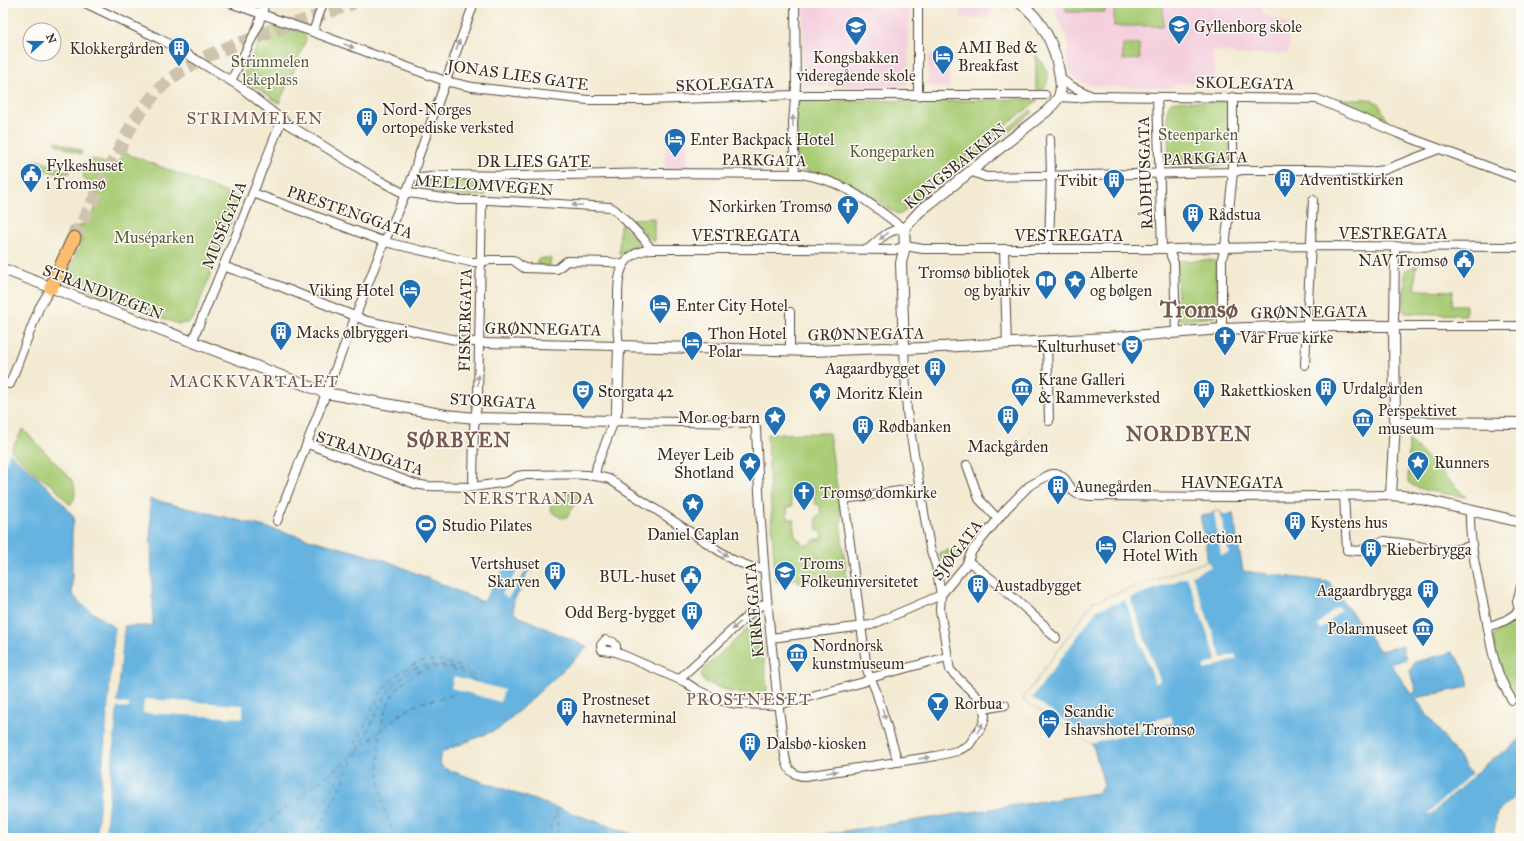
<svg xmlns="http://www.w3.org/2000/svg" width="1524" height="841" font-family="'IM FELL Great Primer',serif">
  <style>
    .built { fill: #f4cfde }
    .green { fill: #a9cc75; stroke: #727b4a; fill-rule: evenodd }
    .water { fill: #66b3e0; stroke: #506e7f }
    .pier { fill: #f3ead2 }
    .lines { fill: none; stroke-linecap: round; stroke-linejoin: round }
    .ferry { stroke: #4a5a62; stroke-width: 1; stroke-dasharray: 5 4; stroke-linecap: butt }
    .primary-tunnel { stroke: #cec4ae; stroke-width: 13; stroke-dasharray: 13 6; stroke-linecap: butt }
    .minor-casing { stroke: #574739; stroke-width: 10 }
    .tertiary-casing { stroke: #574739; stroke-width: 12 }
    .primary-casing { stroke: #574739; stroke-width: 15 }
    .minor { stroke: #fff; stroke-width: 8 }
    .tertiary { stroke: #fff; stroke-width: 10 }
    .primary { stroke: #fcbd6f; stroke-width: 13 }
    .oneway { fill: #a79f9a }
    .labels { text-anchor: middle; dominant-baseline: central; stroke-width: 3; stroke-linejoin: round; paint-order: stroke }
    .poi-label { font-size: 16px; fill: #3b2a1e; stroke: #fdfcf7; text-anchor: start }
    .park-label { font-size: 16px; fill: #5c5b38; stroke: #fdfcf7 }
    .street-label { font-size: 16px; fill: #3b2a1e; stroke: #fdfcf7 }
    .neighbourhood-label { font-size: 17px; letter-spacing: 1px; fill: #76584e; stroke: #fdfcf7 }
    .district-label { font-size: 20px; font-weight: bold; letter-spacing: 1px; fill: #76584e; stroke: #fdfcf7 }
    .town-label { font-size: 24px; font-weight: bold; fill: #76584e; stroke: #fdfcf7 }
  </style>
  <rect width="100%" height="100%" fill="#fdfcf7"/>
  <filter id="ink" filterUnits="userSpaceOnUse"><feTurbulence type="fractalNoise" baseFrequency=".025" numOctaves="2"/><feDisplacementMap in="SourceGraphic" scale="8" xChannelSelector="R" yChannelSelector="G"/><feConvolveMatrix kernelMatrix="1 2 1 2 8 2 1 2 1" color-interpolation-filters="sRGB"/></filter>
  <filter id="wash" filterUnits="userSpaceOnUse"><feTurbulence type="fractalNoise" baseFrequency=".012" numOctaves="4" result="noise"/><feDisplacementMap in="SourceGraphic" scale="16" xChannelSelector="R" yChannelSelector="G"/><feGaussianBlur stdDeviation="0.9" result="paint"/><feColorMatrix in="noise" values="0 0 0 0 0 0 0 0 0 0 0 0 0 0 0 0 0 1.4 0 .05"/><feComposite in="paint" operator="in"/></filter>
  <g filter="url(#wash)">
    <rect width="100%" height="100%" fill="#f3ead2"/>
    <g class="built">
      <polygon points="804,3 910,3 910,24 909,24 908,86 806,86 803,85 803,38"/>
      <polygon points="960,3 991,3 989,19 961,18"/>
      <polygon points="1056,3 1263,3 1261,13 1290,25 1288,53 1234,55 1232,52 1212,51 1217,89 1196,83 1179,84 1166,88 1090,86 1075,79 1070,72 1067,59 1069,42 1056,14"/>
      <polygon points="1521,20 1521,70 1512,67"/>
      <polygon points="928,55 950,56 949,87 931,87 928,85"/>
      <polygon points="668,137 688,138 687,170 664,170 665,153"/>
    </g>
    <g class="green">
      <rect x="1066" y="3" width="39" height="9"/>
      <rect x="1114" y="3" width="49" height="23"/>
      <polygon points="277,25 301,32 305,35 306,39 294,70 279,103 245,80 243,78 245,71 264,31"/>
      <polygon points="1123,44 1139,44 1140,59 1123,60"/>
      <path d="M1036,55C1044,64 1054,80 1042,90H1037L1036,88Z"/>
      <path d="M1018,99L1038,100L932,184L922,199L901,214H897L878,201L831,175C820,171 809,174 799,168L797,163L795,110L798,102L801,100L947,101Z"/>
      <polygon points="1339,99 1368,99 1378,103 1388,121"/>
      <polygon points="1176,101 1228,102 1230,103 1229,163 1224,165 1173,166 1169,162 1167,109 1171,102"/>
      <polygon points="1031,110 1033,112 966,165 957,169"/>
      <polygon points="56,141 81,151 82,153 80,154 55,144"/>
      <path d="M123,152L240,198L193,319C188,323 185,324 178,324L143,311L144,308L131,304L128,305C111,299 76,289 67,274L82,241L67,234L69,229C86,227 102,210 95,192C92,185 86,182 83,177L88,161L94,159L117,168Z"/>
      <polygon points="37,160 70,172 70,173 60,174 32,167 33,162"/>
      <polygon points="482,178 486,180 485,196 453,196 414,190 411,188 413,185 420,181 429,183 435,182 436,179"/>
      <polygon points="654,218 654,242 631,220 633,219"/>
      <polygon points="621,224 636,239 637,242 635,247 621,254 619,253 620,228"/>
      <polygon points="543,258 551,258 550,266 537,265 537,260"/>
      <polygon points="1213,260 1216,262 1217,315 1214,317 1183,320 1178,319 1177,261"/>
      <polygon points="1417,265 1417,268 1415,268 1415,287 1417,290 1453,291 1452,305 1466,305 1466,315 1405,313 1404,309 1405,272 1406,270"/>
      <path d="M23,429L71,479C76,488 77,498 70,505L53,486L38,476L11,450Z"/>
      <path d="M829,433L842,521L840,523L847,578L799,584L798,579L776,582L775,579L767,434ZM805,481L806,489H813L815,504L820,505L821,515L816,517L817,531L822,532L823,538L814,540L811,544L804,545L795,536L793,519H788L787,508L792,506L790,492L797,490L796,483Z"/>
      <path d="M1409,440L1466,497C1451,494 1419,492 1408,482Z"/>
      <polygon points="566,492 575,492 580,496 567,517 561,518 551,511 550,507 558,494 564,495"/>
      <path d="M948,550L951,552L953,550L961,552L960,557L951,562C945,562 940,560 939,553Z"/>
      <path d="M1521,620V700C1501,691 1497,656 1493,637L1497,630Z"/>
      <path d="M756,621L759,622L767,687C767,692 766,694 761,696L731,692L703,681L701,674L705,668Z"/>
    </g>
    <g class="water">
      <path d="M3,447C28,469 54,491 74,517L72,534V594L82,605L115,628L97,838H3Z"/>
      <polygon points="150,499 261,526 385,560 481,601 484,601 507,564 517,571 523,562 531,567 525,576 525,583 514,600 513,607 514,613 520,617 588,647 500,728 442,752 439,761 443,768 643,838 139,838 105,835 124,626 153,626"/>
      <path d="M1220,511L1222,515L1233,514L1243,571L1329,582L1380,651L1403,646V655L1405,654L1406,659L1390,664L1412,694L1416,692L1410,671L1415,662L1452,652C1460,661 1470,675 1468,687L1415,698L1471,774L1429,813L1431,814L1487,763L1510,748L1521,737V791L1497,813L1493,838H799L1097,793L1104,784L1093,745L1023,699L1093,602L1206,562L1207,561L1206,541L1200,516L1213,514V512Z"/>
    </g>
    <g class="pier">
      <polygon points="6,447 11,451 3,468 3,453"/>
      <polygon points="1220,511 1229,553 1221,555 1214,512"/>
      <polygon points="1206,562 1208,562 1211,567 1192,575 1222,658 1235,654 1237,659 1205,670 1203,666 1217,660 1187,577 1130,598 1160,681 1155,683 1125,600 1097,610 1032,698 1090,737 1171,716 1172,723 1091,744 1023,699 1093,602"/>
      <polygon points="525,563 529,566 508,598 502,594 517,571 519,572"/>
      <polygon points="1338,606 1341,610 1321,629 1317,625"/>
      <polygon points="121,626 124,626 117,703 129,704 129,708 117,707 105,835 139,838 118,838 105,837 103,835"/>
      <polygon points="115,628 117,629 99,838 97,838"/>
      <polygon points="454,676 504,690 500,702 451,688"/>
      <polygon points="144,699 243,705 243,718 143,713"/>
      <polygon points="1471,774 1473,776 1431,814 1428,813"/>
    </g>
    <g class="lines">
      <g class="ferry">
        <path d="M350,757C369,742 397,713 418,704C431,699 446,700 456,692"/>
        <polyline points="248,838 348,759"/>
        <polyline points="302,838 341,775 379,695 397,675 415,664 425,661 441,661 468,669 473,675 475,682"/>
        <path d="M315,838L384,698C403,671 420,658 454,668C463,670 469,672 474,680"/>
        <path d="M394,838C390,826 385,815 383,803C381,796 381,788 380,781C377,746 378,704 407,679C414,673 423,668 432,667C441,666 466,672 472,679"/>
        <polyline points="547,838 557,808 558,838"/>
      </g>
    </g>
  </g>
  <g filter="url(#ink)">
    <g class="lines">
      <polyline class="primary-tunnel" points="74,238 134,121 157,91 171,78 203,58 226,48 354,3"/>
      <g class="minor-casing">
        <g id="minor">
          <polyline points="85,3 162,40 190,56 239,86 289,125 309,137 375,178 401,192 458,200 488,200 610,207 615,210 643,238 651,249"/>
          <polyline points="230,3 310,31 445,81 472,87 588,100 648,100 795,95 1045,95"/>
          <polyline points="795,3 796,86 793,123 795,174"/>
          <polyline points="918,3 918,96"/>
          <polyline points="313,32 323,3"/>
          <polyline points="1060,78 1069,85 1092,96"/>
          <polyline points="231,81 258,26 265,3"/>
          <polyline points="1059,97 1076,98 1093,96 1317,99 1397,133 1521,179"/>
          <polyline points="1157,97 1162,248"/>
          <polyline points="970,171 986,177 1233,172 1242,170 1316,170 1370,172 1384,170 1439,149"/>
          <path d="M413,176L422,178L446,175L520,176L656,173L801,174C846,181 869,203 904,229"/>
          <polyline points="253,193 385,242 470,262 480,262 490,260 513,260 524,268 557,269 567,261 610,262 623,265"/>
          <polyline points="1395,247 1394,326 1521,326"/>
          <polyline points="1170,248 1171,256 1174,263 1176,333"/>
          <polyline points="1004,249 1007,344"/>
          <polyline points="1049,249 1051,176 1050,139"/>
          <path d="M867,250C878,241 889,228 904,229"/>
          <path d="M223,266L274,284L367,321L461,341L487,343L619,346C617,332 617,319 618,305C618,278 617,254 651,249H801L894,250L905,246L923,249H1174L1310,246L1521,247"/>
          <polyline points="790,312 790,350"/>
          <polyline points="1222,329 1222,258 1225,248 1233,172 1233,97"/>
          <polyline points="1047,341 1049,421"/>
          <polyline points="192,342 243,218 282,119"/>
          <polyline points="1305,365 1313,200"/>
          <polyline points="3,383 10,384 39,308 51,288"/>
          <path d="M308,444L415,484L427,486L473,487L507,482L518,476L524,475C552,475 583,472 609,479L733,560L751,567L764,568"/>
          <polyline points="967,465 979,499 998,519"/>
          <path d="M595,476L597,465L614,421L753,423L756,428C760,538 770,647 785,756C787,769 792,776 805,776L936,756L957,751L969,745L983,724L985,716L984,709L978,698L950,670L940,610L941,595L936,566L930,548L907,412L904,349"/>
          <polyline points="473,487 474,427 478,396 482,201"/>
          <polyline points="1344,496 1347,550 1360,551 1372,544 1385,541 1409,544 1441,551 1449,551 1472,546"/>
          <path d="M1470,510C1469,542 1477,575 1484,607C1491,642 1492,669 1512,700"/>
          <polyline points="277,521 381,250 413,176 418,158 474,3"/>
          <polyline points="968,561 998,584 1044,625 1048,631 1056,638"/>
          <polyline points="1519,611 1517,602 1521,586"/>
          <polyline points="1488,627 1506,620 1521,610"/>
          <polyline points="771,638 871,625 941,595 966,565 972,551 1007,508 1029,486 1047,476 1052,474 1059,474 1065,479 1073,491 1077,494 1090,496 1236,497 1391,495"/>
          <polyline points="616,652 616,646 613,642 605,640 601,645 602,650 616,652 685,682 697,690 719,700 737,704 778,705 864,682 870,678 947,657"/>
          <polyline points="679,679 755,609 767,603"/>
          <polyline points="984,709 1005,705"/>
          <polyline points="898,762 876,691 867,670 844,499 920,488"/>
        </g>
      </g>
      <g class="tertiary-casing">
        <g id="tertiary">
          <polyline points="3,269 326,393 446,415 475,418 614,421 617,409 619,346 812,351 884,348 904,349 1107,338 1222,329 1308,326 1394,326 1395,422 1391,495 1412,497 1521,522"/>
          <path d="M904,349L901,263L905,246L904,229L919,212L1048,110C1052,105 1059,100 1060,93C1062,86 1060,78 1059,71C1054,44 1042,19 1020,3"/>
          <polyline points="1395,422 1521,423"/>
        </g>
      </g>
      <g class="primary-casing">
        <polyline id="primary" points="51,288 74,238"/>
      </g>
      <use href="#minor" class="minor"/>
      <use href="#tertiary" class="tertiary"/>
      <use href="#primary" class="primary"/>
    </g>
    <defs><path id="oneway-solid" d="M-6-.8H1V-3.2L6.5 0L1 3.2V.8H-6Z"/></defs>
    <g class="oneway">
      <use href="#oneway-solid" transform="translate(458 45) rotate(-70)"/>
      <use href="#oneway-solid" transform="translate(349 46) rotate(21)"/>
      <use href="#oneway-solid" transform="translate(793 121) rotate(-89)"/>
      <use href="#oneway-solid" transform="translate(577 205) rotate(-177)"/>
      <use href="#oneway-solid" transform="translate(884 236) rotate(142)"/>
      <use href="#oneway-solid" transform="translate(478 380) rotate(-89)"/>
      <use href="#oneway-solid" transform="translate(723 553) rotate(33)"/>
      <use href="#oneway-solid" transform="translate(736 626) rotate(137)"/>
      <use href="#oneway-solid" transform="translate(884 714) rotate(73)"/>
      <use href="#oneway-solid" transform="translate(980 728) rotate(-60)"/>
      <use href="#oneway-solid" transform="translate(924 758) rotate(-9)"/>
      <use href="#oneway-solid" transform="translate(832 772) rotate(-9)"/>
    </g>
  </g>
  <defs>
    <g id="school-pin" transform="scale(1.15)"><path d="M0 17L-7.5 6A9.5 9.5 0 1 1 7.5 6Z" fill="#1f6fb2" stroke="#fdfcf7"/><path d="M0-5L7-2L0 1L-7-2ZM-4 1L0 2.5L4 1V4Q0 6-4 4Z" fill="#fff"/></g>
    <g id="building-pin" transform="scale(1.15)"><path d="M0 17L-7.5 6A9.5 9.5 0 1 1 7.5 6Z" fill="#1f6fb2" stroke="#fdfcf7"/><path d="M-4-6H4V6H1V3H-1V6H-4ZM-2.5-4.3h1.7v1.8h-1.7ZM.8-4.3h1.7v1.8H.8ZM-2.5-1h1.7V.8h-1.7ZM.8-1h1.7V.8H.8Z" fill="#fff"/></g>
    <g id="hotel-pin" transform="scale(1.15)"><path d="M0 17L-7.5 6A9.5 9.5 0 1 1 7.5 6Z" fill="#1f6fb2" stroke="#fdfcf7"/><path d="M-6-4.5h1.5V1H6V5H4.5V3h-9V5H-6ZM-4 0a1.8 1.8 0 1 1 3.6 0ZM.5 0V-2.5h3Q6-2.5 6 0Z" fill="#fff"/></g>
    <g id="civic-pin" transform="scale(1.15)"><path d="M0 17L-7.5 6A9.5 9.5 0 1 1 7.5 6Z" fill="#1f6fb2" stroke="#fdfcf7"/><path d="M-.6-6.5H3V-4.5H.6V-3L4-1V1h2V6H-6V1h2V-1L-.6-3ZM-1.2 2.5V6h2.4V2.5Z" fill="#fff"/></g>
    <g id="church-pin" transform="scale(1.15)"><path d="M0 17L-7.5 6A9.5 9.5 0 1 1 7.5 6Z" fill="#1f6fb2" stroke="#fdfcf7"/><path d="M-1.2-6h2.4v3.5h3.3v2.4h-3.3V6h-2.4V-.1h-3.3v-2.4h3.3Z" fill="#fff"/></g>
    <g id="library-pin" transform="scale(1.15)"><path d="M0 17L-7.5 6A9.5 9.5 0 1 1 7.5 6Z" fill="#1f6fb2" stroke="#fdfcf7"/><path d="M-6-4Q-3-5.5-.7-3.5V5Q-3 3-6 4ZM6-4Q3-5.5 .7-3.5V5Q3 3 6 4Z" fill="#fff"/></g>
    <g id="sight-pin" transform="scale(1.15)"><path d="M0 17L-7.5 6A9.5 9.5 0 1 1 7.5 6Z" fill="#1f6fb2" stroke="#fdfcf7"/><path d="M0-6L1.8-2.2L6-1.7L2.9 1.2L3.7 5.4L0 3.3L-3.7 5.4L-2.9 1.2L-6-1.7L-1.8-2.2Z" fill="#fff"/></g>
    <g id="theatre-pin" transform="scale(1.15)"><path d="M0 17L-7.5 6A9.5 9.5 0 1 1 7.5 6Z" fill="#1f6fb2" stroke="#fdfcf7"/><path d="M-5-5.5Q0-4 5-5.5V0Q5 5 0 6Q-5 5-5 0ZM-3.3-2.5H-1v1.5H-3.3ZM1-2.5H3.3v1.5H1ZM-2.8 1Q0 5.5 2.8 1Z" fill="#fff"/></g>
    <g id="museum-pin" transform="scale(1.15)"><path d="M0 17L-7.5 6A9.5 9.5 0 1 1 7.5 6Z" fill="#1f6fb2" stroke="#fdfcf7"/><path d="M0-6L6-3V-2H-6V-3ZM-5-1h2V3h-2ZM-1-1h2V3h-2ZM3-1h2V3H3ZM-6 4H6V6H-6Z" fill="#fff"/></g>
    <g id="stadium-pin" transform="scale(1.15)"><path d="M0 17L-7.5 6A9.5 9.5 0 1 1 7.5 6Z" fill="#1f6fb2" stroke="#fdfcf7"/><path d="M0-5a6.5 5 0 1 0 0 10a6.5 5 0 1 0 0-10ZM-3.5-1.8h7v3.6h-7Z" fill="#fff"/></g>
    <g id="university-pin" transform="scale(1.15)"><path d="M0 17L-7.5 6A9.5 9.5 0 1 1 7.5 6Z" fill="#1f6fb2" stroke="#fdfcf7"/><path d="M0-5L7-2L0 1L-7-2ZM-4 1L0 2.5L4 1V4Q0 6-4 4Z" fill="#fff"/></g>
    <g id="bar-pin" transform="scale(1.15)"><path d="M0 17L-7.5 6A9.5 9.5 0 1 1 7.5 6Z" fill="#1f6fb2" stroke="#fdfcf7"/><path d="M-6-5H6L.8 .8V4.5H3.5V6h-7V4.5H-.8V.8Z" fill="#fff"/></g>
  </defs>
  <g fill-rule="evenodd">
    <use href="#school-pin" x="1179" y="26"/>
    <use href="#school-pin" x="856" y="27"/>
    <use href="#building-pin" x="179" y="48"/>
    <use href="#hotel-pin" x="943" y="56"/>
    <use href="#building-pin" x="367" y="118"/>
    <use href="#hotel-pin" x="675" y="139"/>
    <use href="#civic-pin" x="31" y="174"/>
    <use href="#building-pin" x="1285" y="179"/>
    <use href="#building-pin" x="1114" y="180"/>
    <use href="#church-pin" x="848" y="206"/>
    <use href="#building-pin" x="1193" y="214"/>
    <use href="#civic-pin" x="1464" y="260"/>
    <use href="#library-pin" x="1046" y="281"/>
    <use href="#sight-pin" x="1075" y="281"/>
    <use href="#hotel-pin" x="410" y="290"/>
    <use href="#hotel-pin" x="660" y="305"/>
    <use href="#building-pin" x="281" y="332"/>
    <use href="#church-pin" x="1225" y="337"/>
    <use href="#hotel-pin" x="692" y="342"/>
    <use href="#theatre-pin" x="1132" y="346"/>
    <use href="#building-pin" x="935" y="368"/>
    <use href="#museum-pin" x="1022" y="388"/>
    <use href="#building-pin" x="1326" y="388"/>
    <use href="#building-pin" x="1204" y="390"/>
    <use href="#theatre-pin" x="583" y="391"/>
    <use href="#sight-pin" x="820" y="393"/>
    <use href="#building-pin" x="1008" y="416"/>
    <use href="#sight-pin" x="775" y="417"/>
    <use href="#museum-pin" x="1363" y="419"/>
    <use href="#building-pin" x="863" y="426"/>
    <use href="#sight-pin" x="1418" y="462"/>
    <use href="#sight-pin" x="750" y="463"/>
    <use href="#building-pin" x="1058" y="486"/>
    <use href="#church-pin" x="804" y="492"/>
    <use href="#sight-pin" x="693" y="504"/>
    <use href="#building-pin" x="1295" y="522"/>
    <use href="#stadium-pin" x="426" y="525"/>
    <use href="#hotel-pin" x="1106" y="546"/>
    <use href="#building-pin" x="1371" y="549"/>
    <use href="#building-pin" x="555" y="572"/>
    <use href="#university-pin" x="785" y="572"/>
    <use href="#civic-pin" x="691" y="576"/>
    <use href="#building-pin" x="978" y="585"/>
    <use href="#building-pin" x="1428" y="590"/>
    <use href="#building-pin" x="692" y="612"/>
    <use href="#museum-pin" x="1423" y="628"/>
    <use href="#museum-pin" x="797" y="654"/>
    <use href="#bar-pin" x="938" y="703"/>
    <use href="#building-pin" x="567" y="708"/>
    <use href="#hotel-pin" x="1049" y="720"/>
    <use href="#building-pin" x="750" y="743"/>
  </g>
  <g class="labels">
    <g class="poi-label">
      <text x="1194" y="26">Gyllenborg skole</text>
      <text x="958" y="47">AMI Bed &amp;<tspan x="958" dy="18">Breakfast</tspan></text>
      <text x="164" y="48" text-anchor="end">Klokkergården</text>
      <text x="856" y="57" text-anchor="middle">Kongsbakken<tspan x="856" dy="18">videregående skole</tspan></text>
      <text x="382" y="109">Nord-Norges<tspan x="382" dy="18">ortopediske verksted</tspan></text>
      <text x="690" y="139">Enter Backpack Hotel</text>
      <text x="46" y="165">Fylkeshuset<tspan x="46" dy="18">i Tromsø</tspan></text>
      <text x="1300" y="179">Adventistkirken</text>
      <text x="1098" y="180" text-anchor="end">Tvibit</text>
      <text x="832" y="206" text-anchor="end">Norkirken Tromsø</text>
      <text x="1208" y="214">Rådstua</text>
      <text x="1448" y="260" text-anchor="end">NAV Tromsø</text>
      <text x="1030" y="272" text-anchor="end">Tromsø bibliotek<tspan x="1030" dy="18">og byarkiv</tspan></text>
      <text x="1090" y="272">Alberte<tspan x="1090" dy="18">og bølgen</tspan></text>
      <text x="394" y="290" text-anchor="end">Viking Hotel</text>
      <text x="676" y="305">Enter City Hotel</text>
      <text x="296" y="332">Macks ølbryggeri</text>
      <text x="708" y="333">Thon Hotel<tspan x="708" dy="18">Polar</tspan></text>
      <text x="1240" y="337">Vår Frue kirke</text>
      <text x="1116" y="346" text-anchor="end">Kulturhuset</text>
      <text x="920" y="368" text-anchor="end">Aagaardbygget</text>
      <text x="1038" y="379">Krane Galleri<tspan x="1038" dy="18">&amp; Rammeverksted</tspan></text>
      <text x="1342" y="388">Urdalgården</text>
      <text x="1220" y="390">Rakettkiosken</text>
      <text x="598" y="391">Storgata 42</text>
      <text x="836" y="393">Moritz Klein</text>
      <text x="1378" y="410">Perspektivet<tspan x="1378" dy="18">museum</tspan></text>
      <text x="760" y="417" text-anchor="end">Mor og barn</text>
      <text x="878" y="426">Rødbanken</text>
      <text x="1008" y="446" text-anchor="middle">Mackgården</text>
      <text x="734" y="454" text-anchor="end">Meyer Leib<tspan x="734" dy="18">Shotland</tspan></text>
      <text x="1434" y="462">Runners</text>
      <text x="1074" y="486">Aunegården</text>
      <text x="820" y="492">Tromsø domkirke</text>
      <text x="1310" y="522">Kystens hus</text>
      <text x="442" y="525">Studio Pilates</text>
      <text x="693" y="534" text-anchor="middle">Daniel Caplan</text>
      <text x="1122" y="537">Clarion Collection<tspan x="1122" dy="18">Hotel With</tspan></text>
      <text x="1386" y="549">Rieberbrygga</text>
      <text x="540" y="563" text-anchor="end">Vertshuset<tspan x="540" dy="18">Skarven</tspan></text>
      <text x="800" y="563">Troms<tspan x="800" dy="18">Folkeuniversitetet</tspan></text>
      <text x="676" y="576" text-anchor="end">BUL-huset</text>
      <text x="994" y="585">Austadbygget</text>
      <text x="1412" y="590" text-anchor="end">Aagaardbrygga</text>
      <text x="676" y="612" text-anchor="end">Odd Berg-bygget</text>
      <text x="1408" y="628" text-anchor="end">Polarmuseet</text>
      <text x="812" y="645">Nordnorsk<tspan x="812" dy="18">kunstmuseum</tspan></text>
      <text x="582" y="699">Prostneset<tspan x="582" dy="18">havneterminal</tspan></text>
      <text x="954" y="703">Rorbua</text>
      <text x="1064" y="711">Scandic<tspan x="1064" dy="18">Ishavshotel Tromsø</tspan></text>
      <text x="766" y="743">Dalsbø-kiosken</text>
    </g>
    <g class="park-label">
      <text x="270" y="61">Strimmelen<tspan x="270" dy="18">lekeplass</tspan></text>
      <text x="1198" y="134">Steenparken</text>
      <text x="892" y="151">Kongeparken</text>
      <text x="154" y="237">Muséparken</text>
    </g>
    <g class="street-label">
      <text transform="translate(518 75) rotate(8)">JONAS LIES GATE</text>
      <text transform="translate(1245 83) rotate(1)">SKOLEGATA</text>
      <text transform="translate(725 84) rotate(-2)">SKOLEGATA</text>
      <text transform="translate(1205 158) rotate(-2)">PARKGATA</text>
      <text transform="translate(764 160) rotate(1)">PARKGATA</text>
      <text x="534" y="161">DR LIES GATE</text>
      <text transform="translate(955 166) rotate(-39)">KONGSBAKKEN</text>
      <text transform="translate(1145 173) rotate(-92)">RÅDHUSGATA</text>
      <text transform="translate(484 185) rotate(4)">MELLOMVEGEN</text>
      <text transform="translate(350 212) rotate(19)">PRESTENGGATA</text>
      <text transform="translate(224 225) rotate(-68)">MUSÉGATA</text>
      <text x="1393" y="233">VESTREGATA</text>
      <text x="746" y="235">VESTREGATA</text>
      <text x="1069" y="235">VESTREGATA</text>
      <text transform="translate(103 292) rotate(21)">STRANDVEGEN</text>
      <text transform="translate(1309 312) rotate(-1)">GRØNNEGATA</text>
      <text transform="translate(465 320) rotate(-89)">FISKERGATA</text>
      <text transform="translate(543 329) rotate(1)">GRØNNEGATA</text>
      <text transform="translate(866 334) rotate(-1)">GRØNNEGATA</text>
      <text transform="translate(493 401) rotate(3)">STORGATA</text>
      <text transform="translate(370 453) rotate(18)">STRANDGATA</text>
      <text x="1232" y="482">HAVNEGATA</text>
      <text transform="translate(957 550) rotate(-53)">SJØGATA</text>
      <text transform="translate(754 610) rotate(-95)">KIRKEGATA</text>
    </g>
    <g class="neighbourhood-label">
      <text x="255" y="118">STRIMMELEN</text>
      <text x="254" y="381">MACKKVARTALET</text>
      <text x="529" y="498">NERSTRANDA</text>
      <text x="749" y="699">PROSTNESET</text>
    </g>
    <g class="district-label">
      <text x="1189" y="434">NORDBYEN</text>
      <text x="459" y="440">SØRBYEN</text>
    </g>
    <g class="town-label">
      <text x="1199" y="309">Tromsø</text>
    </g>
  </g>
  <rect width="1524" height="841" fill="none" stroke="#fdfcf7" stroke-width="16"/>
  <g transform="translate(42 42) rotate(69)"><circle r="19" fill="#fdfcf7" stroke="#afa8a0"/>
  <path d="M0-3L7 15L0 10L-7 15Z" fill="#1f6fb2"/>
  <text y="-6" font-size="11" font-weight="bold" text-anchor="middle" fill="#3b2a1e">N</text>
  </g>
</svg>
